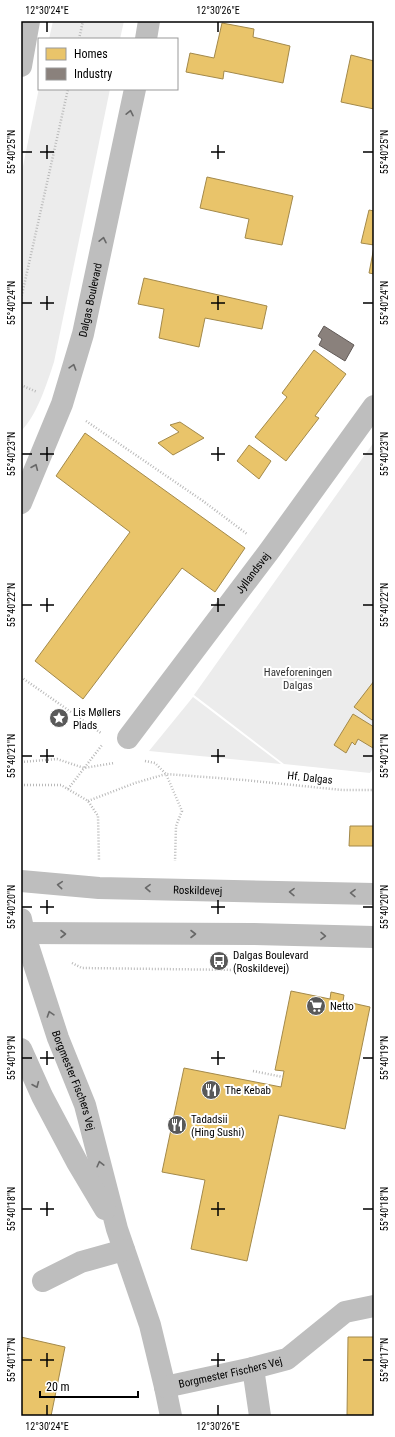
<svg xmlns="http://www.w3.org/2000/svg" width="395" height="1437" font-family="'Roboto Condensed',sans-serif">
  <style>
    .green { fill: #ececec }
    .homes { fill: #e9c46a; stroke: #a3894a }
    .industry { fill: #8a817c; stroke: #615a57 }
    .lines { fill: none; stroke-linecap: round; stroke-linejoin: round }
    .path { stroke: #b9b9b9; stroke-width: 2.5; stroke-dasharray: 1 2; stroke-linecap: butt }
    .minor { stroke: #bebebe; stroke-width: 22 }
    .oneway { stroke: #686868 }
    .ticks { fill: none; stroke: #000; stroke-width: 1.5 }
    .labels { text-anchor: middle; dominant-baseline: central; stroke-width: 4; stroke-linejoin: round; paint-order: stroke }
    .street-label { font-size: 11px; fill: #000; stroke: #fff }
    .park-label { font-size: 11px; fill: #333; stroke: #fff }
    .poi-label { font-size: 11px; fill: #000; stroke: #fff; text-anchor: start }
    .neatline { fill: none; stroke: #000; stroke-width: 1.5 }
    .ticks-label { font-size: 10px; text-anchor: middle; fill: #000 }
  </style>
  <rect width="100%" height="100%" fill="#fff"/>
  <g class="green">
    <polygon points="53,21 124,21 120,39 49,39"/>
    <path d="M39,88V89H110L54,362C47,383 37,416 21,431V176Z"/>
    <polygon points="374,442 374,767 370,773 284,764 194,695"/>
    <polygon points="193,697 281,764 149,751"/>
  </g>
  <g class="homes">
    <polygon points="222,23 254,29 253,37 290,46 283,83 224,71 223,79 186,72 190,53 214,58"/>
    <polygon points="351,55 374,61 374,109 341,102"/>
    <polygon points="207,177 293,196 282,245 245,238 249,219 200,208"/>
    <polygon points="369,210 374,211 374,245 361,243"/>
    <polygon points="374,247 374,274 369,273"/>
    <polygon points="144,278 267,306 262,329 205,318 199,347 159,338 164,309 138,304"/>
    <polygon points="314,350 346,374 315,416 319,418 286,461 255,437 287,397 282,393"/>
    <polygon points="180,422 204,438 173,455 158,443 179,432 170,425"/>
    <polygon points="85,433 245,548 215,592 182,568 83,699 35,661 130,532 56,476"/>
    <polygon points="249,445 271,461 259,479 237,461"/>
    <polygon points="374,681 374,719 372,720 354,707"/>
    <polygon points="353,714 374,727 373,748 358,739 355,745 352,742 346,753 334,745"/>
    <polygon points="350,826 374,826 374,846 349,846"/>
    <polygon points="291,991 330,999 331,992 344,995 343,1001 370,1007 345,1129 279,1115 247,1261 191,1249 205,1180 162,1172 184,1068 281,1087 284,1071 275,1070"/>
    <polygon points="374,1328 374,1416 347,1416 348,1337 374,1337"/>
    <polygon points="21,1337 65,1347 51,1416 21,1416"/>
  </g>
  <polygon class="industry" points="324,326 354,345 345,361 319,345 322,339 318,336"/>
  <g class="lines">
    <g class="path">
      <polyline points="79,39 83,21"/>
      <polyline points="21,299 68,89"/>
      <polyline points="21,385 37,392"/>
      <polyline points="86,421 203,501 247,534"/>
      <polyline points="21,677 101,733"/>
      <polyline points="145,761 155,763 166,774 182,811 176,826 175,861"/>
      <polyline points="21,762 57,759 84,768 114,763"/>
      <polyline points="21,785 61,785 88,801 98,816 99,860"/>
      <polyline points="68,789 102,745"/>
      <polyline points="88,801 135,783 166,774 244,780 342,790 374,790"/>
      <polyline points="72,963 82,968 239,970 280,965"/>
      <polyline points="253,1071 283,1077"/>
    </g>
    <g class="minor">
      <polyline points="146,39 149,21"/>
      <polyline points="21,66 29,21"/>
      <path id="s1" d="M21,503L62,404L83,334L135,89"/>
      <path id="s2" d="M128,738L270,550L374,406"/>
      <path id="s3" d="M21,881L99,888L374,894"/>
      <path id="s4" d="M21,919L24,933L58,1038L85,1105L117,1229L150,1325L165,1387L171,1416"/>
      <polyline points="21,933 252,934 374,937"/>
      <polyline points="21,1049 42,1096 77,1162 105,1209"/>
      <polyline points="43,1281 81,1262 124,1250"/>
      <polyline points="253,1368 260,1416"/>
      <path id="s5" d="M165,1387L253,1368L287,1359L345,1312L374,1306"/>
    </g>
  </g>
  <defs><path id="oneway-chevron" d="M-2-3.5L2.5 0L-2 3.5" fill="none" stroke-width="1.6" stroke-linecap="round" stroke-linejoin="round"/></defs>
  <g class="oneway">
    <use href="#oneway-chevron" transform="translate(130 113) rotate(-78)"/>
    <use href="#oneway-chevron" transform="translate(103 240) rotate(-78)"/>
    <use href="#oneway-chevron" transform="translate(73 367) rotate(-73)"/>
    <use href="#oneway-chevron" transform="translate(35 467) rotate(-67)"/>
    <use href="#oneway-chevron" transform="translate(60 885) rotate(-175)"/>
    <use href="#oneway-chevron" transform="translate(148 888) rotate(-179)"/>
    <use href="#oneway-chevron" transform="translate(292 892) rotate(-179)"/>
    <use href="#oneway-chevron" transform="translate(353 893) rotate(-179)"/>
    <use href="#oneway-chevron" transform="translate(63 934)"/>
    <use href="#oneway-chevron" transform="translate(193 934)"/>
    <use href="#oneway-chevron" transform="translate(323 936) rotate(1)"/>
    <use href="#oneway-chevron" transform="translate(50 1014) rotate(-108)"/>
    <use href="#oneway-chevron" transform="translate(36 1085) rotate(67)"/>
    <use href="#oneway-chevron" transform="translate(100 1164) rotate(-104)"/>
  </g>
  <path class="ticks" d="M47,22V32M218,22V32M47,145V159M218,145V159M22,152H32M40,152H54M211,152H225M363,152H373M47,296V310M218,296V310M22,303H32M40,303H54M211,303H225M363,303H373M47,447V461M218,447V461M22,454H32M40,454H54M211,454H225M363,454H373M47,598V612M218,598V612M22,605H32M40,605H54M211,605H225M363,605H373M47,749V763M218,749V763M22,756H32M40,756H54M211,756H225M363,756H373M47,900V914M218,900V914M22,907H32M40,907H54M211,907H225M363,907H373M47,1051V1065M218,1051V1065M22,1058H32M40,1058H54M211,1058H225M363,1058H373M47,1202V1216M218,1202V1216M22,1209H32M40,1209H54M211,1209H225M363,1209H373M47,1353V1367M218,1353V1367M22,1360H32M40,1360H54M211,1360H225M363,1360H373M47,1405V1415M218,1405V1415"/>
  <defs>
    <g id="sight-disc" transform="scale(1)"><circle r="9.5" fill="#595959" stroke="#fff"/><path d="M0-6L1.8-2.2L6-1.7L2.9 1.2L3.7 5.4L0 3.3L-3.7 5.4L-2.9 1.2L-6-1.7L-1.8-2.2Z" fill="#fff"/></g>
    <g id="bus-disc" transform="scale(1)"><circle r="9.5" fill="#595959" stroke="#fff"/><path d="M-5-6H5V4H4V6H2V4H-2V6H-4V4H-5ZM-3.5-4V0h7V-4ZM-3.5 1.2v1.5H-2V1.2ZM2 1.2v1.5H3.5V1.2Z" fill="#fff"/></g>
    <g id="supermarket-disc" transform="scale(1)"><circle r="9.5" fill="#595959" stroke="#fff"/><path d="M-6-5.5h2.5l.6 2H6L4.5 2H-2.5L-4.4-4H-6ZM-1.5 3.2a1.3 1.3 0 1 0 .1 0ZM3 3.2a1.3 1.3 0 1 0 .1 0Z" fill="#fff"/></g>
    <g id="restaurant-disc" transform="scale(1)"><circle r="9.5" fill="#595959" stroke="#fff"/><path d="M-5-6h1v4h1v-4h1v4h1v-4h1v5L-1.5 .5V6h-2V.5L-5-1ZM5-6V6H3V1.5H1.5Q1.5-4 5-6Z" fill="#fff"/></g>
  </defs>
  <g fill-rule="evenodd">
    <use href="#sight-disc" x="59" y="718"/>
    <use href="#bus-disc" x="219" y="961"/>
    <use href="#supermarket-disc" x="316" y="1006"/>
    <use href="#restaurant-disc" x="211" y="1090"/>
    <use href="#restaurant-disc" x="177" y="1125"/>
  </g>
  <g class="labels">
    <g class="street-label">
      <text stroke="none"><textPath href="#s1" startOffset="215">Dalgas Boulevard</textPath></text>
      <text stroke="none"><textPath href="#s2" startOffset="207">Jyllandsvej</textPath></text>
      <text transform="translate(310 778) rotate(6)">Hf. Dalgas</text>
      <text stroke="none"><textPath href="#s3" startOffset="177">Roskildevej</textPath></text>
      <text stroke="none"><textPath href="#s4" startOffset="170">Borgmester Fischers Vej</textPath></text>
      <text stroke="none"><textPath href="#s5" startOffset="67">Borgmester Fischers Vej</textPath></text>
    </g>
    <g class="park-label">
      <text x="298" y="672">Haveforeningen<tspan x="298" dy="13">Dalgas</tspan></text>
    </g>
    <g class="poi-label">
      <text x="73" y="712">Lis Møllers<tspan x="73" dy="13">Plads</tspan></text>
      <text x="233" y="955">Dalgas Boulevard<tspan x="233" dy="13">(Roskildevej)</tspan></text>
      <text x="330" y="1006">Netto</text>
      <text x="225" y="1090">The Kebab</text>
      <text x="191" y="1119">Tadadsii<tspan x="191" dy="13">(Hing Sushi)</tspan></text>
    </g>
  </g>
  <rect width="395" height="1437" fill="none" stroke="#ffffff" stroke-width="44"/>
  <rect x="38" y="38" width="140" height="52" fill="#ffffff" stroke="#999999"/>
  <rect x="46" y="48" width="20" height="12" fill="#e9c46a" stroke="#999999"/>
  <text x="74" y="58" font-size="12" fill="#000000">Homes</text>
  <rect x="46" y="68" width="20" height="12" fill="#8a817c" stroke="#999999"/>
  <text x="74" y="78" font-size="12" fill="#000000">Industry</text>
  <path d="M40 1391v6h98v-6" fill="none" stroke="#000000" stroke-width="2"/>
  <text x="46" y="1391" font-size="12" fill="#000000" stroke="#ffffff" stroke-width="3" paint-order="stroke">20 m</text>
  <rect x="22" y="22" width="351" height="1393" class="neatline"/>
  <g class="ticks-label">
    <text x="47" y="14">12°30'24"E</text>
    <text x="218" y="14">12°30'26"E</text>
    <text transform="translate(11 152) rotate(-90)" y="4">55°40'25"N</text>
    <text transform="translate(384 152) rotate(-90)" y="4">55°40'25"N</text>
    <text transform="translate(11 303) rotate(-90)" y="4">55°40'24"N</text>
    <text transform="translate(384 303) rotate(-90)" y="4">55°40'24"N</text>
    <text transform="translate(11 454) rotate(-90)" y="4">55°40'23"N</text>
    <text transform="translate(384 454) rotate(-90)" y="4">55°40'23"N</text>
    <text transform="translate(11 605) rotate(-90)" y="4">55°40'22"N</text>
    <text transform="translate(384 605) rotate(-90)" y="4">55°40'22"N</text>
    <text transform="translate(11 756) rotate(-90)" y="4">55°40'21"N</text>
    <text transform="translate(384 756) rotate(-90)" y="4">55°40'21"N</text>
    <text transform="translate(11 907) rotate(-90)" y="4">55°40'20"N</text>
    <text transform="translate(384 907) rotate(-90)" y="4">55°40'20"N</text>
    <text transform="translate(11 1058) rotate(-90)" y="4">55°40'19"N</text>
    <text transform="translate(384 1058) rotate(-90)" y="4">55°40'19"N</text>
    <text transform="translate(11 1209) rotate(-90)" y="4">55°40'18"N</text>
    <text transform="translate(384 1209) rotate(-90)" y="4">55°40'18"N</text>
    <text transform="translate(11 1360) rotate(-90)" y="4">55°40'17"N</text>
    <text transform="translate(384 1360) rotate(-90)" y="4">55°40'17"N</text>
    <text x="47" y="1430">12°30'24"E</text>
    <text x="218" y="1430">12°30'26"E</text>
  </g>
</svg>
